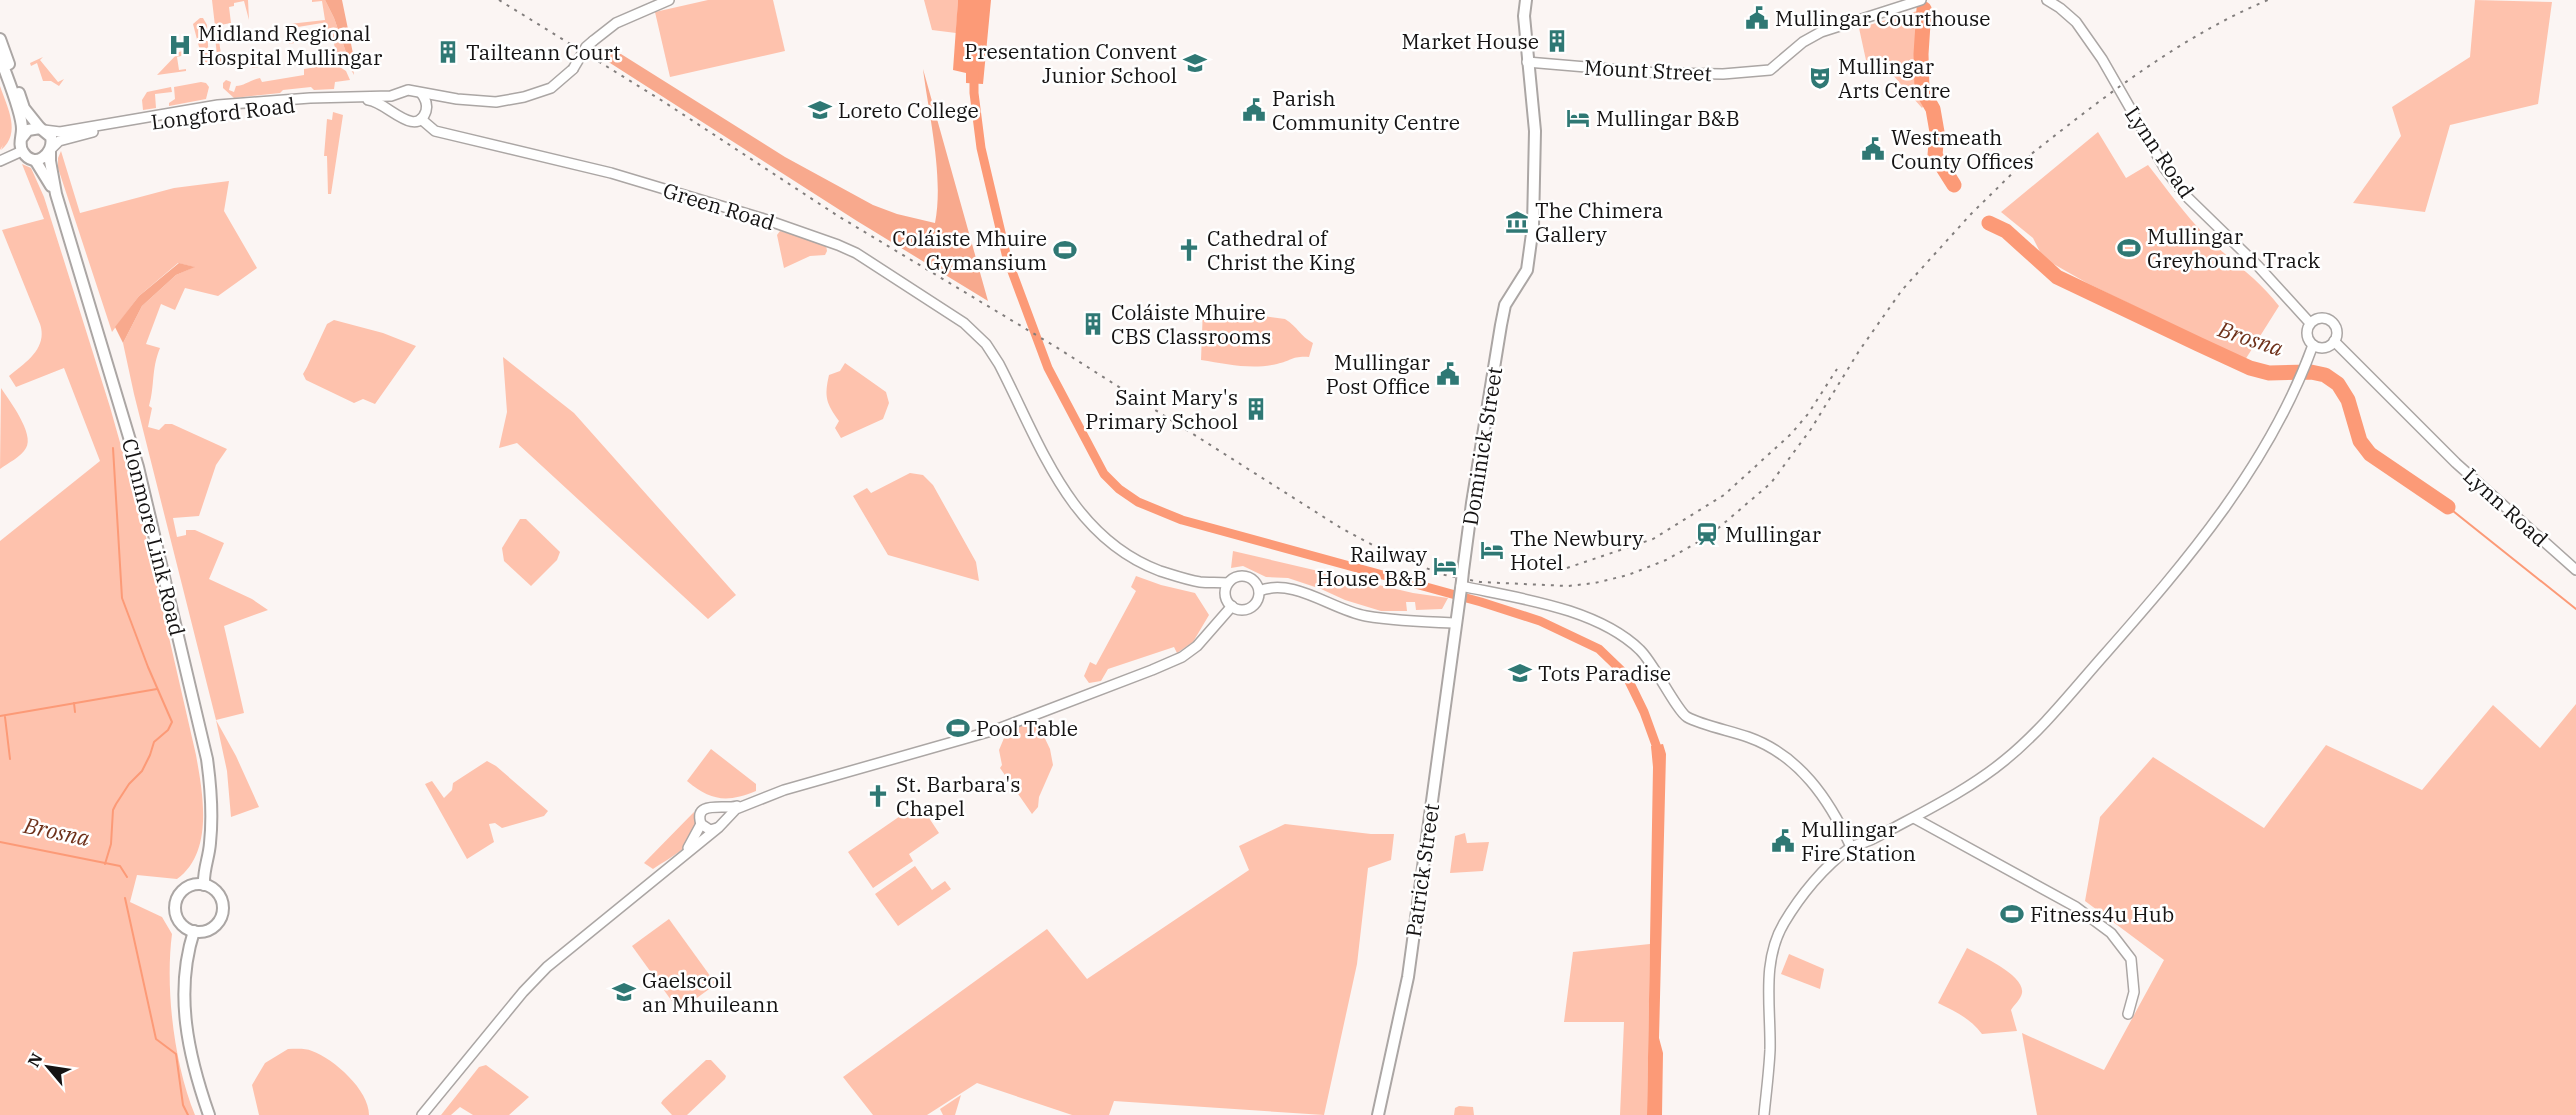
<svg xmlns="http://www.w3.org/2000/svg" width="2576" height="1115" font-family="'IBM Plex Serif',serif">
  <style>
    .green { fill: #fec2ad }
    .forest { fill: #f8a98d }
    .water { fill: #fc9a77 }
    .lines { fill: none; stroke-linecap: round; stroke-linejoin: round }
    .stream { stroke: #fc9a77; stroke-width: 2 }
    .canal { stroke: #fc9a77; stroke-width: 9 }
    .river { stroke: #fc9a77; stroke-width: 15 }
    .tertiary-casing { stroke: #aba6a4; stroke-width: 12 }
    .secondary-casing { stroke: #aba6a4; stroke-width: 14 }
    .tertiary { stroke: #fff; stroke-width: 9 }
    .secondary { stroke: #fff; stroke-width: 10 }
    .rail { stroke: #827e7d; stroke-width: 2; stroke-dasharray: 3 6; stroke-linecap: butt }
    .tertiary-bridge-casing { stroke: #aba6a4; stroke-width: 12; stroke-linecap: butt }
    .secondary-bridge-casing { stroke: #aba6a4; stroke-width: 14; stroke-linecap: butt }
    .tertiary-bridge { stroke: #fff; stroke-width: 9 }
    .secondary-bridge { stroke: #fff; stroke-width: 10 }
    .labels { text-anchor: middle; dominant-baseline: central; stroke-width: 5; stroke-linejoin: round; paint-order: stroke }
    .poi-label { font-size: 21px; fill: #151313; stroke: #fff; text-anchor: start }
    .street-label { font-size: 21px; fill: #151313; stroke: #fff }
    .water-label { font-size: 22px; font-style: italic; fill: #6e311a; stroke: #fff }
  </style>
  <rect width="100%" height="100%" fill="#fbf5f3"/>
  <g class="green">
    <polygon points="212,0 248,0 249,20 244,1 234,3 234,6 229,7 231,23 215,26"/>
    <path d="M312,0H325L334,18L354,75C348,64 343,57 330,57L336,54L331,28L326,29L322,23L298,27V32L292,33L294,43L289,44L287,29L289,24L325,20L322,1L312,2Z"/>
    <polygon points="708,0 773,0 785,51 670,77 655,12"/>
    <polygon points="924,0 958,0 956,33 932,30"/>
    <polygon points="2475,0 2552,2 2538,104 2450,125 2425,212 2353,203 2401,136 2392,107 2470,57"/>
    <path d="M1924,9C1922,36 1913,75 1928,100L1922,108L1891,73L1869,74L1859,28Z"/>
    <polygon points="200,18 203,18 207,25 209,65 204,66 193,24"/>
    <polygon points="214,28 217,28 223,67 218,64"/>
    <polygon points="186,50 185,55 177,57 179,70 186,69 186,71 157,75 179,52"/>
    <polygon points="43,57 40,60 58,82 64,79 59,86 51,81 43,81 37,63 31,66 30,63"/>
    <polygon points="280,57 278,64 252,68 251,62"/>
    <path d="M335,64L346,71L350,80L335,82L334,89L314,90L311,87L283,90L280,93L234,98L223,88V83L226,80L231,82L229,90L234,92L236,86C244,86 252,79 260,78L262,82L304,75V69Z"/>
    <polygon points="201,82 206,83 209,87 206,99 169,106 169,103 175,99 174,87"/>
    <path d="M0,86C7,107 22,133 1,150L3,145L0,150Z"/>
    <polygon points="171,87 172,92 155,94 156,108 143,110 142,100 147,92"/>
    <polygon points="333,112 343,115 331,194 328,194 327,156 324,156 327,119 332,120"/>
    <path d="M2098,132L2126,178L2148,165C2166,188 2185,215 2206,236C2230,261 2258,278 2279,306L2245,360L2087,283L2043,258L2033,238L2001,212Z"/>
    <path d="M61,151L80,213L174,188L229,181L224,211L257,268L218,296L185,288L175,310L161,304L146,344L160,348C151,370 155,386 149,406L152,408L148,427L159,430L165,424H172L227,449L216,465L199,516L173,518L177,537L186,535V530H195L224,543L209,579L252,599L268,610L224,626L244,713L216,720L236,756L259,807L231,817L227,771L216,720L134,394L123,343L142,306L176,275L194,267L178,263L139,296L112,332L58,168V158Z"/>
    <path d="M22,164L31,168L44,197L110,407L143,524L196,755C203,794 214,852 177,879L137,875L130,902L162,917L172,934C165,988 174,1064 195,1115H0V541L100,461L64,368L16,387L9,376C26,362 48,348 40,324L2,230L44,219Z"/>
    <polygon points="780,231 826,245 827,251 825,255 810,256 784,268 777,235"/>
    <path d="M1203,308L1285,319C1298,327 1300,336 1313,343L1309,357C1291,356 1292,361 1277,364C1251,370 1227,364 1201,360Z"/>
    <polygon points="334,320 383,333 416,346 375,404 363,399 354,403 306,380 303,374 307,367 327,324"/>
    <polygon points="503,357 574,413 736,595 708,619 517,443 499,448 507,412"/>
    <path d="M845,363L886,392L889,403L883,419L841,438L835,428L839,421C826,403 824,397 829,375L840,371Z"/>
    <path d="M1,388C9,400 35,434 26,448C21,457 8,463 0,469Z"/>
    <polygon points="910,473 923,475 933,485 976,562 979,581 888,555 853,496 867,488 871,493"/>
    <polygon points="520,519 526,519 560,552 557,560 531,586 504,561 502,548"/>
    <polygon points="1233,551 1413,593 1448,598 1442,609 1416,610 1415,602 1406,602 1407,611 1381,611 1345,600 1321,589 1288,578 1266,577 1243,566 1231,568"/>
    <polygon points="1136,576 1161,585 1195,593 1209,615 1193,642 1177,653 1174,647 1108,669 1101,681 1089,683 1084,676 1090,662 1096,665 1136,591 1131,587"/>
    <polygon points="2576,704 2576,1115 2037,1115 2022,1033 2104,1070 2164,960 2085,901 2100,817 2153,757 2264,828 2326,745 2422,790 2493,705 2540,748"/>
    <polygon points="1032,722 1038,724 1050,749 1053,765 1039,797 1038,807 1032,814 1000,768 1002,765 999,750 1007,731"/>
    <path d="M711,749L756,784V791C727,803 711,801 687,781Z"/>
    <polygon points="487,761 496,766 548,811 544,816 502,828 495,823 489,824 494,842 467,859 425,784 432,781 444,798 452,790 453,783"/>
    <polygon points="919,803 939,833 909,854 913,861 873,888 848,852"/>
    <path d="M694,812C702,844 675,854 653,869L644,863Z"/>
    <polygon points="1285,824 1371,834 1394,834 1391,860 1368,868 1357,964 1324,1115 1114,1101 1109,1115 1072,1115 977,1083 927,1115 873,1115 843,1077 1047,929 1087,979 1249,870 1239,846"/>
    <polygon points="1465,833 1467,843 1489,842 1483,871 1450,873 1455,836"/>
    <polygon points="915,866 932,890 945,881 951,889 898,926 875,894"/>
    <polygon points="669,919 716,984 679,1011 632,946"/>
    <polygon points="1650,944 1647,1115 1620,1115 1624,1022 1564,1022 1573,952"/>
    <path d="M1967,948C1981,956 2025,975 2022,993C2021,999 2014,1005 2011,1010L2017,1031L1982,1034C1970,1018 1956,1012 1938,1003Z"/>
    <polygon points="1789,954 1824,969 1820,989 1781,974"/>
    <path d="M288,1049C296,1049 305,1048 312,1051C334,1059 369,1090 369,1115H259L252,1085L265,1063Z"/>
    <polygon points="706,1060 711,1060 726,1076 725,1079 687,1115 672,1115 661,1103 663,1100"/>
    <polygon points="486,1065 529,1097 509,1115 473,1115 460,1107 451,1115 441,1115 479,1067"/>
    <polygon points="961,1095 955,1115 943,1115 940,1109"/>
    <polygon points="1459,1106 1473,1107 1474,1115 1454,1115 1455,1108"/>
  </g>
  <g class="forest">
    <polygon points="325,0 342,0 356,68 353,69 354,75 334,18"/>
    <path d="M596,54H621L785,157L873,205L897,214L935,223C944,177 929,116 923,69L988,301L857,221Z"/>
    <polygon points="179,263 195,267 176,275 142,306 123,343 115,327 139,296"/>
  </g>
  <g class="water">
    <polygon points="958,0 991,0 983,84 966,83 966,73 953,70"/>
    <polygon points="1663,744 1666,754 1659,1038 1663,1053 1662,1115 1647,1115 1653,767 1651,746"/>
  </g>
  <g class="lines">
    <g class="stream">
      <polyline points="2448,507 2576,609"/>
      <polyline points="74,703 75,712"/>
      <polyline points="0,716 157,689"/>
      <polyline points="5,717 10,759"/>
      <polyline points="0,842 120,866 127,877"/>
      <polyline points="105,864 111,844 113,810 116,804 129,784 142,771 150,755 154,742 168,730 172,722 148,667 122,598 113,448"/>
      <polyline points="125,898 156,1039 176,1054 183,1105 188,1115"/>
    </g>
    <polyline class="canal" points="974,71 974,93 981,148 1007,258 1048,368 1104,474 1119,489 1138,502 1182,520 1481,602 1540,621 1599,649 1626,675 1644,712 1656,745 1657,756"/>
    <g class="river">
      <polyline points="1924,9 1921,54 1922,90 1933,109 1937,132 1935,155 1954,185"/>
      <polyline points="1989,223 2006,231 2057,277 2198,344 2250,368 2269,373 2311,372 2325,375 2338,384 2348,400 2360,441 2370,454 2448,507"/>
    </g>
    <g class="tertiary-casing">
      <g id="tertiary">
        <polyline points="2047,0 2060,8 2076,22 2102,59 2165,169 2183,193 2258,266 2310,323"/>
        <polyline points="593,41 616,23 669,0"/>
        <polyline points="1527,62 1657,73 1723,74 1770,70 1803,42 1821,32 1921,0"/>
        <path d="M368,100C386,101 416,140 426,111C428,104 425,98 421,93"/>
        <path d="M421,119L435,131L611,173L761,218L838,245L856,253L964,323L986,344L999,364C1040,443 1069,537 1160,571C1173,575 1187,580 1200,582C1209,583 1218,582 1228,583"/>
        <polyline points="44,130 60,132 218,105 310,98 391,96 408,90 457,99 496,102 524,97 551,88 573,69"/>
        <polyline points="51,149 59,141 93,132"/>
        <polyline points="0,161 22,151"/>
        <circle cx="2322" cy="333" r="15"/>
        <polyline points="2334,341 2456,463 2576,570"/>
        <circle cx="1242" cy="593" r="17"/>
        <path d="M1461,586C1517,598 1597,608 1640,650C1653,662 1677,711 1687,717C1701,725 1731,731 1748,737C1799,755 1829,799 1851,847"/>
        <path d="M1259,591C1294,577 1332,610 1366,616C1395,621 1426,622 1455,623"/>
        <polyline points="1914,818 2076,907 2111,933 2131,959 2134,992 2128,1014"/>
        <path d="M717,828L710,830L701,824C693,800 724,810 737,806"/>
        <polyline points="688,848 701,824"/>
        <polyline points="422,1115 523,992 547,967 719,827 736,809 784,790 995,730 1152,670 1182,657 1197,646 1232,606"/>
        <path d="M1764,1115C1766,1094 1769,1072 1770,1050C1771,1007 1761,962 1784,923C1800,896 1824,866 1850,848C1855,844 1862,844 1868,841C1876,838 1883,833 1890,830C1929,809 1971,788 2005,760C2043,729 2073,690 2105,654C2187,561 2270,464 2313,345"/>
      </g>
    </g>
    <g class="secondary-casing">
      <g id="secondary">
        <polyline points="0,39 9,64"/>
        <path d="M0,57C6,75 22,112 22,129C22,137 18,145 23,152C34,170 55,154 51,137L40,128L28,130L21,139"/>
        <polyline points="19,93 24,108 40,128"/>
        <path d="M50,151V161L56,194L138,467L207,759C211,788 213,815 210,843C209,858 203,870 204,885"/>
        <polyline points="35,160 51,186"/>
        <polyline points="1463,571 1472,503 1501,325 1505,305 1527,270 1533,226 1535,131 1524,16 1526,0"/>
        <circle cx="199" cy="908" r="24"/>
        <path d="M194,931C174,993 188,1055 209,1115"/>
        <polyline points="1378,1115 1408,977 1462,581"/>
      </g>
    </g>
    <use href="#tertiary" class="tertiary"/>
    <use href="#secondary" class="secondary"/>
    <g class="rail">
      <polyline points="499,0 661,100 838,216 1056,347 1341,528 1393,556 1445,575 1480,582 1568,586 1595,583 1628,575 1666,560 1709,536 1771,483 1811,429 1859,351 1902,290 1971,214 2031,155"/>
      <path d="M2025,159C2100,100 2179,37 2268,0"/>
      <polyline points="1567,568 1653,539 1724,495 1791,434 1808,414 1837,369"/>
    </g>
    <g class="tertiary-bridge-casing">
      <polyline id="tertiary-bridge" points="573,69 586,47 593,41"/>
    </g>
    <g class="secondary-bridge-casing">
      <polyline id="secondary-bridge" points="1462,581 1463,571"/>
    </g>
    <use href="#tertiary-bridge" class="tertiary-bridge"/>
    <use href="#secondary-bridge" class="secondary-bridge"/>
  </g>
  <defs>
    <g id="civic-bare" transform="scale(1.8)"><path d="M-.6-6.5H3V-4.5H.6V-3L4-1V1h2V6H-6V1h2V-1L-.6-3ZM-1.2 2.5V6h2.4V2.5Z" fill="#2f7874" stroke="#fff" stroke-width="2.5" paint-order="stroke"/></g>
    <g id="building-bare" transform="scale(1.8)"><path d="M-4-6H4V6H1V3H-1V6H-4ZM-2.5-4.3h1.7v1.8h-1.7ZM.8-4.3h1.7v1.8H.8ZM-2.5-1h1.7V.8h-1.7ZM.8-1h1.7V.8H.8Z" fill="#2f7874" stroke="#fff" stroke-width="2.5" paint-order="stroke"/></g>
    <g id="hospital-bare" transform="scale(1.8)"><path d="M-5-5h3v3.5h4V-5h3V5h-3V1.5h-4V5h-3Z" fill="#2f7874" stroke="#fff" stroke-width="2.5" paint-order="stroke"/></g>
    <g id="school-bare" transform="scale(1.8)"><path d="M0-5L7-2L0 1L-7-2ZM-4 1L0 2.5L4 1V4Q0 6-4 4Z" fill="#2f7874" stroke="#fff" stroke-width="2.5" paint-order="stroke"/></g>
    <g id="theatre-bare" transform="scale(1.8)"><path d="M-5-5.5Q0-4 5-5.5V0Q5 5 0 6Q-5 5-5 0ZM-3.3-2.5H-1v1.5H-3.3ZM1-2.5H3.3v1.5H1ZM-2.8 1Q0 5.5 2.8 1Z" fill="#2f7874" stroke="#fff" stroke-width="2.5" paint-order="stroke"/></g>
    <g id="hotel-bare" transform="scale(1.8)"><path d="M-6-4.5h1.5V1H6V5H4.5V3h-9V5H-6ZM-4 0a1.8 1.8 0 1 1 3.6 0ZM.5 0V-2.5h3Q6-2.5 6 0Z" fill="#2f7874" stroke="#fff" stroke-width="2.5" paint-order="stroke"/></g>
    <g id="museum-bare" transform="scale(1.8)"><path d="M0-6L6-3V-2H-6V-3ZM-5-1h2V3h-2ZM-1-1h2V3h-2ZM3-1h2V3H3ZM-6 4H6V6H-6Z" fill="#2f7874" stroke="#fff" stroke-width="2.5" paint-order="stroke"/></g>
    <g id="stadium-bare" transform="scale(1.8)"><path d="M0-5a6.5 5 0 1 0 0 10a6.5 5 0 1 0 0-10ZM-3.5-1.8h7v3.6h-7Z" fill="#2f7874" stroke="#fff" stroke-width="2.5" paint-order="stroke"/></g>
    <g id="church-bare" transform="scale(1.8)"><path d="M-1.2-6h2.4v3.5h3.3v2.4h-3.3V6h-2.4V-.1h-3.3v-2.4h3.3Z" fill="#2f7874" stroke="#fff" stroke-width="2.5" paint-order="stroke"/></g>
    <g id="station-bare" transform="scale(1.8)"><path d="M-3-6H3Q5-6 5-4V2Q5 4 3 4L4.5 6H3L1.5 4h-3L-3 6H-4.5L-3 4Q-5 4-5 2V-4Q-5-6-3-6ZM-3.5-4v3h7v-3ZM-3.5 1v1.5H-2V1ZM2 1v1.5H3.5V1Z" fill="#2f7874" stroke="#fff" stroke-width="2.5" paint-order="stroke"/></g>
  </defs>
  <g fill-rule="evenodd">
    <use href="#civic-bare" x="1757" y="18"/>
    <use href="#building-bare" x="1557" y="41"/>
    <use href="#hospital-bare" x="180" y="45"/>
    <use href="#building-bare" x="448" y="52"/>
    <use href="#school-bare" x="1195" y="63"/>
    <use href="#theatre-bare" x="1820" y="78"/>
    <use href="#school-bare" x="820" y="110"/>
    <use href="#civic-bare" x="1254" y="110"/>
    <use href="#hotel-bare" x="1578" y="118"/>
    <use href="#civic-bare" x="1873" y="149"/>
    <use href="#museum-bare" x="1517" y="222"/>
    <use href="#stadium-bare" x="2129" y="248"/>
    <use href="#stadium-bare" x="1065" y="250"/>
    <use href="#church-bare" x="1189" y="250"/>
    <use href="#building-bare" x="1093" y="324"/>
    <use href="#civic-bare" x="1448" y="374"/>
    <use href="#building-bare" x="1256" y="409"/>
    <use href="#station-bare" x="1707" y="534"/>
    <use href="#hotel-bare" x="1492" y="550"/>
    <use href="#hotel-bare" x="1445" y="566"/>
    <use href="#school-bare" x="1520" y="673"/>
    <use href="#stadium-bare" x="958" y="728"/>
    <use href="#church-bare" x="878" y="796"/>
    <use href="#civic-bare" x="1783" y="841"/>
    <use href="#stadium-bare" x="2012" y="914"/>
    <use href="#school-bare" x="624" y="992"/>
  </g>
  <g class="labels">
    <g class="poi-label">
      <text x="1775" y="18">Mullingar Courthouse</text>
      <text x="198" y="33">Midland Regional<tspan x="198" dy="24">Hospital Mullingar</tspan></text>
      <text x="1539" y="41" text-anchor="end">Market House</text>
      <text x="1177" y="51" text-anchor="end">Presentation Convent<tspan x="1177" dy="24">Junior School</tspan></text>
      <text x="466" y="52">Tailteann Court</text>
      <text x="1838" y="66">Mullingar<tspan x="1838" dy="24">Arts Centre</tspan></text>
      <text x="1272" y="98">Parish<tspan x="1272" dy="24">Community Centre</tspan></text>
      <text x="838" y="110">Loreto College</text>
      <text x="1596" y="118">Mullingar B&amp;B</text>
      <text x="1891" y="137">Westmeath<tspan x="1891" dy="24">County Offices</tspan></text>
      <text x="1535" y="210">The Chimera<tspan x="1535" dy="24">Gallery</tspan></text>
      <text x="2147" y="236">Mullingar<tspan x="2147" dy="24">Greyhound Track</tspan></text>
      <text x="1047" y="238" text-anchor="end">Coláiste Mhuire<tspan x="1047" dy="24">Gymansium</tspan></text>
      <text x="1207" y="238">Cathedral of<tspan x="1207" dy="24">Christ the King</tspan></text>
      <text x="1111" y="312">Coláiste Mhuire<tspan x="1111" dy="24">CBS Classrooms</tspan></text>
      <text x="1430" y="362" text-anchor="end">Mullingar<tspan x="1430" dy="24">Post Office</tspan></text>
      <text x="1238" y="397" text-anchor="end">Saint Mary's<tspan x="1238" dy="24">Primary School</tspan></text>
      <text x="1725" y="534">Mullingar</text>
      <text x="1510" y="538">The Newbury<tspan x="1510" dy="24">Hotel</tspan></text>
      <text x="1427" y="554" text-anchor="end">Railway<tspan x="1427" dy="24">House B&amp;B</tspan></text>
      <text x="1538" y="673">Tots Paradise</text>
      <text x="976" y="728">Pool Table</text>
      <text x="896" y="784">St. Barbara's<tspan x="896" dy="24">Chapel</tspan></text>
      <text x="1801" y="829">Mullingar<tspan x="1801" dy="24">Fire Station</tspan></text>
      <text x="2030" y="914">Fitness4u Hub</text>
      <text x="642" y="980">Gaelscoil<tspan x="642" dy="24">an Mhuileann</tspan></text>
    </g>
    <g class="street-label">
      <text transform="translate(1648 70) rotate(3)">Mount Street</text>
      <text transform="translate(223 113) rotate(-7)">Longford Road</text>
      <text transform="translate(2160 152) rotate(56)">Lynn Road</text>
      <text transform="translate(719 206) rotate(17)">Green Road</text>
      <text transform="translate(1482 446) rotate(-81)">Dominick Street</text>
      <text transform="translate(2506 507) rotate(42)">Lynn Road</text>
      <text transform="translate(154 537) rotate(76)">Clonmore Link Road</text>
      <text transform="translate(1422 870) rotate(-82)">Patrick Street</text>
    </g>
    <g class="water-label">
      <text transform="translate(2251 338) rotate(18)">Brosna</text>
      <text transform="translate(57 831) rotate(12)">Brosna</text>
    </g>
  </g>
  <g transform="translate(48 1067) rotate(299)" stroke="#ffffff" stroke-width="4.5" paint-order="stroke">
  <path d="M0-4.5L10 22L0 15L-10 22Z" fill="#151313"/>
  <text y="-9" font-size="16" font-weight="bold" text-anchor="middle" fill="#151313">N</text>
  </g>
</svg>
